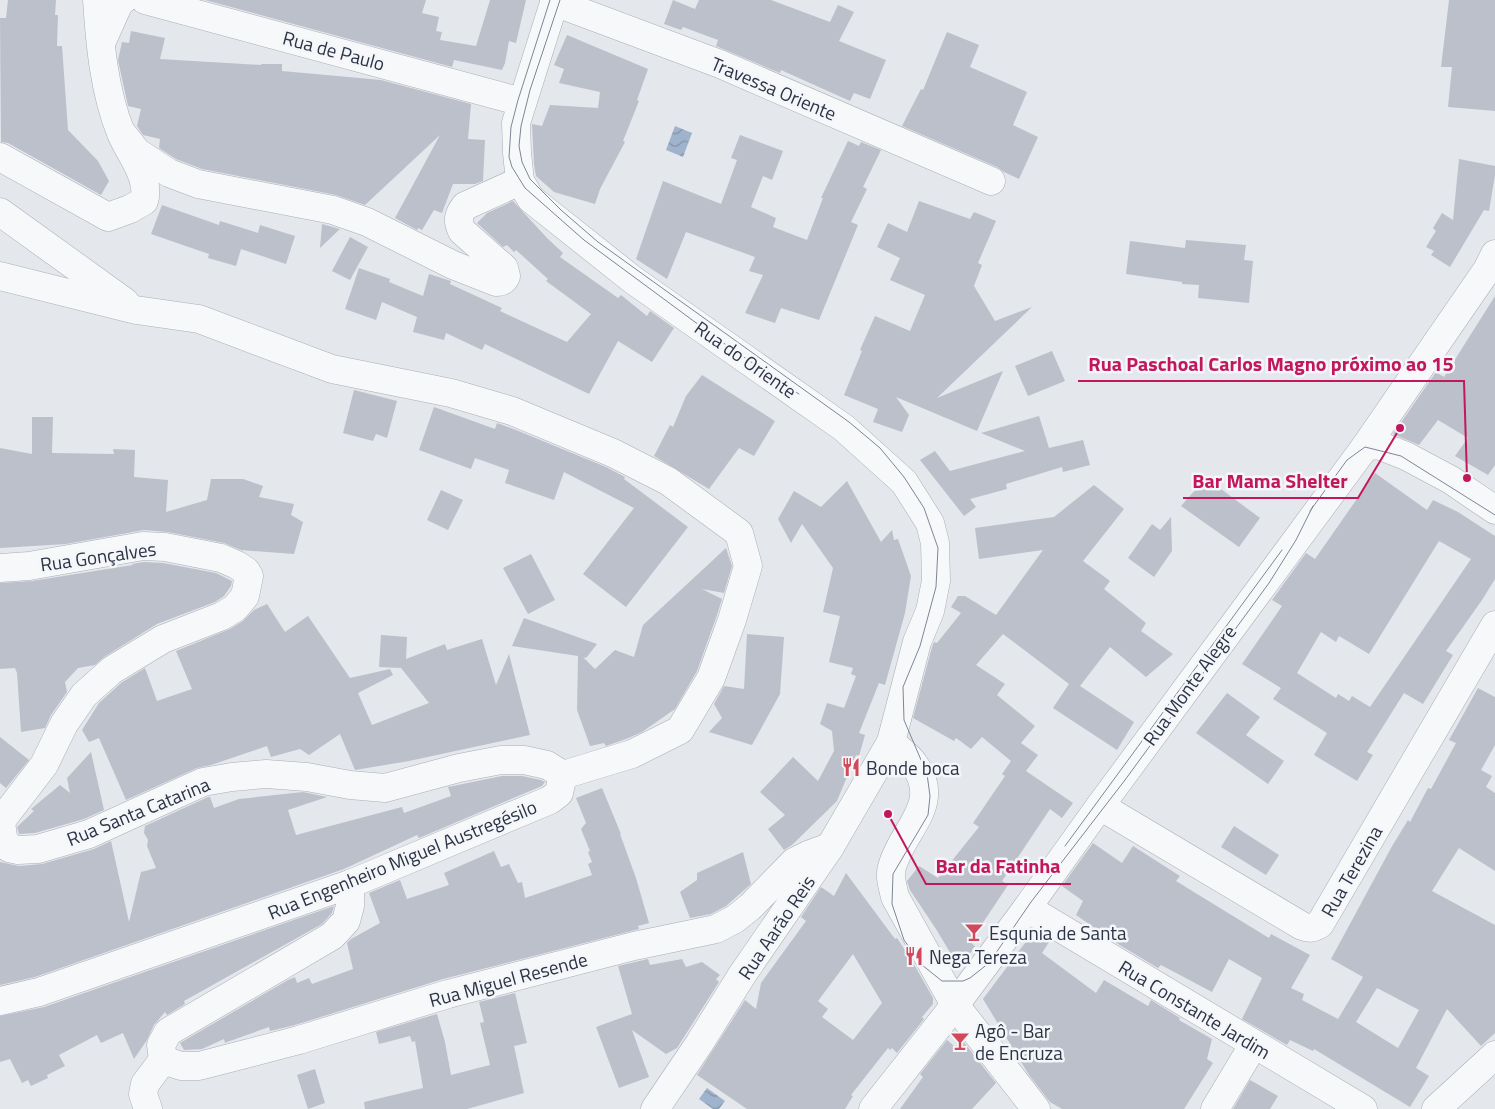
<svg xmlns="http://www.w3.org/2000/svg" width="1495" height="1109" font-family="'Titillium Web',sans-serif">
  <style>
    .water { fill: url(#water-waves) }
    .building { fill: #bbc0ca; fill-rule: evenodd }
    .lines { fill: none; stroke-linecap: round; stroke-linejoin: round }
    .minor-casing { stroke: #a9aeb7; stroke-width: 29 }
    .minor { stroke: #f7f8fa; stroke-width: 28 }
    .tram { stroke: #7d8696; stroke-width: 1 }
    .labels { text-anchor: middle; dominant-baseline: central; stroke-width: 5; stroke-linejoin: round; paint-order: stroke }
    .street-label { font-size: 19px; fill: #2b3445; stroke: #f4f6f9 }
    .poi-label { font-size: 19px; fill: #2b3445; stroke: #f4f6f9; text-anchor: start }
    .leader { fill: none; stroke: #c2185b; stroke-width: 2 }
    .callout-dot { fill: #c2185b; stroke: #f4f6f9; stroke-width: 2 }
    .callout-label { font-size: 20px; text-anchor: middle; font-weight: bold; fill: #c2185b; stroke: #f4f6f9; stroke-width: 5; stroke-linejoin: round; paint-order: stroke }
  </style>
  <defs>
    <pattern id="water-waves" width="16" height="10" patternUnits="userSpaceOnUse" patternTransform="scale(1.25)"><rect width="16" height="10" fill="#9fb4cc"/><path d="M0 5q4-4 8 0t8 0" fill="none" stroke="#8293a7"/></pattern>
  </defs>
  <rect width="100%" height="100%" fill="#e4e7ec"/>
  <g class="water">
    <polygon points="675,126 692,133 683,157 666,150"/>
    <polygon points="707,1088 725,1101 719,1109 713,1109 699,1099"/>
  </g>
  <g class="building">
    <polygon points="8,0 56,0 55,15 58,15 57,46 62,46 68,130 98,161 109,181 101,195 8,143 1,142 0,18 6,18"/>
    <polygon points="205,0 426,0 422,13 439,17 436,31 442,32 440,40 476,46 490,0 526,0 516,43 509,41 505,63 502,70 454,60 452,67"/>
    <polygon points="673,0 695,9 699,0 771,0 830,22 838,5 854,12 839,41 886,60 870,99 854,93 850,101 781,70 780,73 716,46 718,40 683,27 681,30 664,24"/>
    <polygon points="1449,0 1495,0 1495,111 1448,107 1452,67 1441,67"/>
    <polygon points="131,31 165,38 160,59 261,65 261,64 282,64 282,71 381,80 471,104 468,139 485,140 483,181 475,184 453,184 442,213 434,210 422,230 418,228 417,230 395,218 440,135 365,205 336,195 202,169 176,159 159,148 160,139 143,135 137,126 141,109 128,106 118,60 122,42 129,43"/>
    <polygon points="947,32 979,45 970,67 1027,92 1013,125 1038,137 1019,179 1004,172 997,167 902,126 921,89 923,90"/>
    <polygon points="567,35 648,69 637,100 639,101 623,141 625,142 600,189 595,204 554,192 536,176 534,164 532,125 532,124 542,126 550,105 598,108 600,92 559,83 564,69 554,65"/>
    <polygon points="740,135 783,151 772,180 763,176 751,207 776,218 773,227 807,240 823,198 821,198 848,141 859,146 861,142 881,150 863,187 867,189 851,222 858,225 819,320 781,308 775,323 745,313 763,275 749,271 755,257 686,232 667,279 636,259 663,181 721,204 737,160 731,158"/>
    <polygon points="1459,159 1495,166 1495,175 1489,211 1484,210 1450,267 1431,255 1434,251 1426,247 1436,231 1433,228 1442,213 1453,220"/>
    <polygon points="513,201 547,238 563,253 560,257 618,298 621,295 647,316 650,311 674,328 652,362 618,341 589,394 485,344 482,350 446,333 444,340 413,332 417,317 382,302 376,320 345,309 359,268 390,279 389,282 423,296 429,274 451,281 450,284 502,308 500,311 567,342 591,314 546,281 548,279 516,250 514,252 507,245 503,247 477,223 487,213"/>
    <polygon points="919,201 970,219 974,212 996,221 978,263 982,265 974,286 995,321 1032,307 937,398 1003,371 977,431 896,397 909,415 902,432 873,422 878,409 844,395 862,351 860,350 875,316 910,331 925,295 890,280 900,258 877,247 888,223 907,232"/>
    <polygon points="162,205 219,225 220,221 258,233 260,225 295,236 286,264 241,249 236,266 208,258 209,254 151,234"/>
    <polygon points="322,224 340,229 320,248"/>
    <polygon points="350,237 368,247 350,280 332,271"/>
    <polygon points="1186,240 1246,245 1244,260 1253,261 1249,303 1198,298 1199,285 1182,284 1182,282 1126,274 1130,241 1185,248"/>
    <polygon points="1495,296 1495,465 1488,475 1455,456 1468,438 1438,420 1419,445 1393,434 1436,372 1444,377"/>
    <polygon points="1052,351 1065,381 1028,396 1015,366"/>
    <polygon points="702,375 775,421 754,456 739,448 709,489 654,456 670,425 673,427 686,396"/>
    <polygon points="354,390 397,401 387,438 376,434 373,441 343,433"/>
    <polygon points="434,407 495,429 497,423 516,430 606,467 625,477 624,479 688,527 626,607 583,574 634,508 564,472 554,500 505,483 509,470 475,458 471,469 419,450"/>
    <polygon points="1039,416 1049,448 1083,440 1090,465 1063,472 1062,467 1006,484 1007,489 970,499 976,507 964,516 920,460 935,451 950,471 1025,451 981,433"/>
    <polygon points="32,417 53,417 52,453 114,454 113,449 135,450 134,477 168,480 166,512 207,500 211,479 243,479 263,486 259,497 294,504 291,515 303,522 294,554 241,550 224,543 168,532 144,530 66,544 0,548 0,448 32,454"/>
    <path d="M1375,473L1427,510L1433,500L1458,512L1495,536V579L1482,600L1446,651L1453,655L1423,704L1404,693L1367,752L1373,755L1357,781L1314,755L1327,733L1273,699L1281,688L1242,664L1282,606L1272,600L1306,553L1315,559ZM1439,541L1471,559L1370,707L1352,696L1349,701L1338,694L1336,698L1297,673L1321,632L1336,642L1339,636L1369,654Z"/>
    <polygon points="1206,478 1260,518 1239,547 1181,506"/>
    <polygon points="847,481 881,542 892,530 894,540 898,539 911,576 905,613 885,685 879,683 859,733 865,735 859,756 856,755 837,801 792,845 784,850 768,829 785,815 760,792 793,757 818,781 834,751 832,731 820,724 827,703 844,708 856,676 851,674 853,668 829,662 840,616 823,612 833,568 802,524 791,543 778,519 794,491 821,507"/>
    <polygon points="1094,485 1124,509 1083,561 1110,581 1104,589 1146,623 1141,631 1173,654 1146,677 1110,647 1080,686 1134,722 1117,750 1053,708 1069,684 1003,634 976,665 1005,684 997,695 1035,726 1021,743 1038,755 1026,771 1073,803 1062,818 1050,809 1002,881 1008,885 970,942 975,946 966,960 954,959 936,929 910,890 907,881 919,866 938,878 979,827 973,823 1005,776 1002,774 1011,761 982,737 971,749 956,738 954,741 913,718 932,647 934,642 937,643 961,613 951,607 958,596 965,596 996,615 1043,550 979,559 975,528 1054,517"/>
    <polygon points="441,490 463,500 448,530 427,520"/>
    <polygon points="1171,517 1172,551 1154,577 1128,558 1152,524 1160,530"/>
    <polygon points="726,548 732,566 724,593 702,589 722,599 717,615 697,671 675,709 642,732 626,739 606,746 604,743 590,746 577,710 578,656 512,646 524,618 597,644 586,658 583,657 595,669 615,650 634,657 643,625"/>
    <polygon points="531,554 555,600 528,614 503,568"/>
    <polygon points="144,562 163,563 216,573 232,581 231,586 224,596 215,602 157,624 104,657 95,665 78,668 65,682 67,692 51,715 45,728 21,732 17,673 15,668 0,669 0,583 32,581 133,565 132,564"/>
    <polygon points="267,604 285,632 308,616 350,678 390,669 393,675 358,693 372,725 429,703 401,668 379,667 381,635 407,637 406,659 445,644 447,650 482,639 496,685 509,654 530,735 409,761 355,770 340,734 309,755 300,749 271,757 267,746 211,765 197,768 126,800 99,738 89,742 82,730 99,703 121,683 145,668 157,701 192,689 176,651 230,629 243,621 254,610"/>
    <polygon points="747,634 784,637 780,694 752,745 709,732 722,718 714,704 724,686 744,689"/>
    <path d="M1478,688L1495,697V745L1481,770L1492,776L1486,787L1495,793V871L1459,848L1432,891L1495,925V1033L1481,1046L1447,1009L1416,1068L1429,1076L1410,1107L1314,1049L1313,1051L1290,1040L1287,1045L1242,1019L1262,978L1229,959L1212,992L1161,965L1158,968L1118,944L1076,915L1083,901L1062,886L1093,843L1122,863L1133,846L1180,876L1176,881L1202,897L1269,938L1271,934L1310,955L1291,988L1304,994L1302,1000L1338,1019L1363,977L1331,959L1391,848L1408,820L1410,822L1428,788L1431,789L1456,743L1449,740ZM1377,988L1419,1010L1398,1048L1356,1022Z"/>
    <polygon points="1227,693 1260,717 1246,735 1284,761 1268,784 1196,733"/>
    <polygon points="0,737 29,760 6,788 0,783"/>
    <polygon points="91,752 104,810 84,819 35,833 19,834 17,827 34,811 31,809 60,785 70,793 67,778"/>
    <polygon points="502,776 522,776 541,780 545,782 542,786 419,838 417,835 344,869 35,977 0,985 0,862 19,866 42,864 94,849 111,841 129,922 141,872 156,868 147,846 148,840 144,833 145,826 208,797 210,797 214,808 239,799 303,792 327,797 288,810 296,835 402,807 404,813 451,796 448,787"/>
    <polygon points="602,788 621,834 620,834 636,878 649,923 638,926 639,929 443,979 295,1025 270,1031 269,1027 227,1042 225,1043 224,1039 202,1049 184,1050 180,1043 288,980 295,977 297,983 309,978 312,984 353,969 347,943 351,939 380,923 369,893 400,880 407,899 449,885 444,873 494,851 501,867 509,864 518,883 522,882 525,898 592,875 588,864 592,862 588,852 590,851 581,829 586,823 576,798"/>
    <polygon points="1234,826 1279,855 1266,875 1221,847"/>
    <polygon points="743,852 751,884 726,906 711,914 690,918 680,892 697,880 697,873"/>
    <path d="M846,873L895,939L897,938L911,959L933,998V1004L922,1017L924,1019L897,1053L892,1048L890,1050L888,1048L851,1095L853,1096L845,1109H747L697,1075L745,1000L756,1009L761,983L806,921L801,917L821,887L834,896ZM853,954L882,1003L853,1040L822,1017L828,1009L818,1001Z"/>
    <polygon points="334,906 332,913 322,924 184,1001 185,1004 167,1015 165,1012 154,1025 147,1040 134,1059 123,1033 101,1043 97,1035 59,1055 65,1066 47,1075 48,1078 31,1086 28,1080 22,1083 10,1059 0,1062 0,1016 44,1007"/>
    <polygon points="1034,931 1049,942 1042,953 1096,993 1104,980 1148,1006 1151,1000 1180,1018 1179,1020 1212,1039 1207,1059 1213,1063 1184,1109 1062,1109 1050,1102 1029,1075 983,999"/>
    <polygon points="648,959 650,965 682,959 686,967 702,962 720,975 716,979 719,982 677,1048 666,1054 632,1030 649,1077 619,1088 596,1027 632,1014 618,966"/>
    <polygon points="515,993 527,1043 514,1046 524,1093 467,1109 365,1109 364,1102 423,1088 415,1041 412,1042 410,1036 379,1044 376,1032 437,1014 445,1042 451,1075 490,1065 480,1023 484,1022 479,1002"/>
    <polygon points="947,1040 955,1047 962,1040 996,1083 972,1109 900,1109 923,1077 920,1074"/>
    <polygon points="315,1069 325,1103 308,1109 297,1075"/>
    <polygon points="1250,1080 1278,1096 1270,1109 1233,1109"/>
  </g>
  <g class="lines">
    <g class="minor-casing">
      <g id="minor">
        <polyline points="145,0 522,102"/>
        <polyline points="555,0 516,123 517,153 520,181 531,199 633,280 844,428 904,482 930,523 935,543 936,581 930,611 917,642 891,742 830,847 742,975 699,1044 655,1109"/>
        <polyline points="554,2 720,64 991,181"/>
        <polyline points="102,41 119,3 123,0"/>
        <path d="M121,132L137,152L169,173L198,184L333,210L367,222L453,265L496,282C501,282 504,281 506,276L504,268L462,231C457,221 458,215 465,206L520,181"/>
        <path d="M0,157L108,217L130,209L144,201C151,178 129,153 121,133C104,91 100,44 97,0"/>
        <polyline points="0,212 125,302"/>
        <polyline points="0,276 136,310 199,319 332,369 451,393 512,411 613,453 668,481 739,533 748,566 732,620 711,678 680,730 632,754 563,775 559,793 550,800 350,884 39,992 0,1001"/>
        <polyline points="1365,447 1378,445 1406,456 1451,480 1495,510"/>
        <polyline points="0,568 29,566 143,546 165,547 221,558 237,565 246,571 249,576 245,596 235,608 222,616 163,639 112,670 84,695 64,724 44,765 1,821 3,838 9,848 18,850 38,849 89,834 203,782 232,777 266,774 307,777 350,785 385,788 459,768 501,760 524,760 547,765 563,775"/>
        <path d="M891,742C898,749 908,755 914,764C943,805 902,829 892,867C889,877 893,887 895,897L955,1005L1036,1109"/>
        <path d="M1100,806L1302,926C1310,929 1313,928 1320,924L1495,625"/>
        <polyline points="1027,908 1363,1109"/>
        <polyline points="163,1060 181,1066 199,1066 299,1040 448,994 634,946 716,929 735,919 750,907 794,862 808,855 830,847"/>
        <polyline points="148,1109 143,1094 145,1084 163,1060 161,1045 168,1032 332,936 346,921 350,906 350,884"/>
        <polyline points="873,1109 955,1005 1027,908 1100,806 1365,447 1487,270 1495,254"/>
        <polyline points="1215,1109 1254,1044"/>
        <polyline points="1436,1109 1495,1055"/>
      </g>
    </g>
    <use href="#minor" class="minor"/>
    <g class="tram">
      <polyline points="550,0 518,100 511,127 509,157 512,167 525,188 584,240 722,342 783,384 799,394"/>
      <polyline points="560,0 530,90 521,126 519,146 522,162 530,179 561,210 598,242 849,422 880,448 904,477 924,508 938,548 936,587 920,646 903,687 904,720 927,774 930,796 928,815 893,874 892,904 904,940 922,965 942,981 963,981 970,978 989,963 1031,902 1125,780 1269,583 1296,540 1313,506"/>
      <polyline points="1310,511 1347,460 1365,447 1401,456 1495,515"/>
      <polyline points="1065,846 1282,550"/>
    </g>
  </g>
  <defs>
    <g id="restaurant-bare" transform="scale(1.5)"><path d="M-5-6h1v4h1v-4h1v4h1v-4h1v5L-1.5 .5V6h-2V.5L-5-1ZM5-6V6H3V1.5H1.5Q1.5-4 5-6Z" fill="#d1495b" stroke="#f4f6f9" stroke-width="2.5" paint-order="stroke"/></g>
    <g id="bar-bare" transform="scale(1.5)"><path d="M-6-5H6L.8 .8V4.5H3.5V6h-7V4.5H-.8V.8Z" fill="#d1495b" stroke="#f4f6f9" stroke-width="2.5" paint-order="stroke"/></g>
  </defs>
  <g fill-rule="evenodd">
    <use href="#restaurant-bare" x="851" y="767"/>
    <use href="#bar-bare" x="974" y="932"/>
    <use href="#restaurant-bare" x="914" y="956"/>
    <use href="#bar-bare" x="960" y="1041"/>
  </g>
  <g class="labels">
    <g class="street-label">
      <text transform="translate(334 50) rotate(15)">Rua de Paulo</text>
      <text transform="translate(774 88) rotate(23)">Travessa Oriente</text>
      <text transform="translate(746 359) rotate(35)">Rua do Oriente</text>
      <text transform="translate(98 556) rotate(-8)">Rua Gonçalves</text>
      <text transform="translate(1189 685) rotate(-54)">Rua Monte Alegre</text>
      <text transform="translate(138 811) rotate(-22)">Rua Santa Catarina</text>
      <text transform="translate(402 859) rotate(-22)">Rua Engenheiro Miguel Austregésilo</text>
      <text transform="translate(1351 871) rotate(-60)">Rua Terezina</text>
      <text transform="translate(776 927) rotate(-56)">Rua Aarão Reis</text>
      <text transform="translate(508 979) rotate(-15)">Rua Miguel Resende</text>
      <text transform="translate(1195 1009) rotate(31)">Rua Constante Jardim</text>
    </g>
    <g class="poi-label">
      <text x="866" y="767">Bonde boca</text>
      <text x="989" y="932">Esqunia de Santa</text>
      <text x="929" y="956">Nega Tereza</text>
      <text x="975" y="1030">Agô - Bar<tspan x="975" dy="22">de Encruza</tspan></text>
    </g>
  </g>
  <path class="leader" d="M1467 478L1464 381H1078M1400 428L1358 498H1183M888 814L926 884H1071"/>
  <g class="callout-dot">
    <circle cx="1467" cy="478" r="5"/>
    <circle cx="1400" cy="428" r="5"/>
    <circle cx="888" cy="814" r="5"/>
  </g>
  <g class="callout-label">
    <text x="1271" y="371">Rua Paschoal Carlos Magno próximo ao 15</text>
    <text x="1270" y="488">Bar Mama Shelter</text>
    <text x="998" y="873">Bar da Fatinha</text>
  </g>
</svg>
